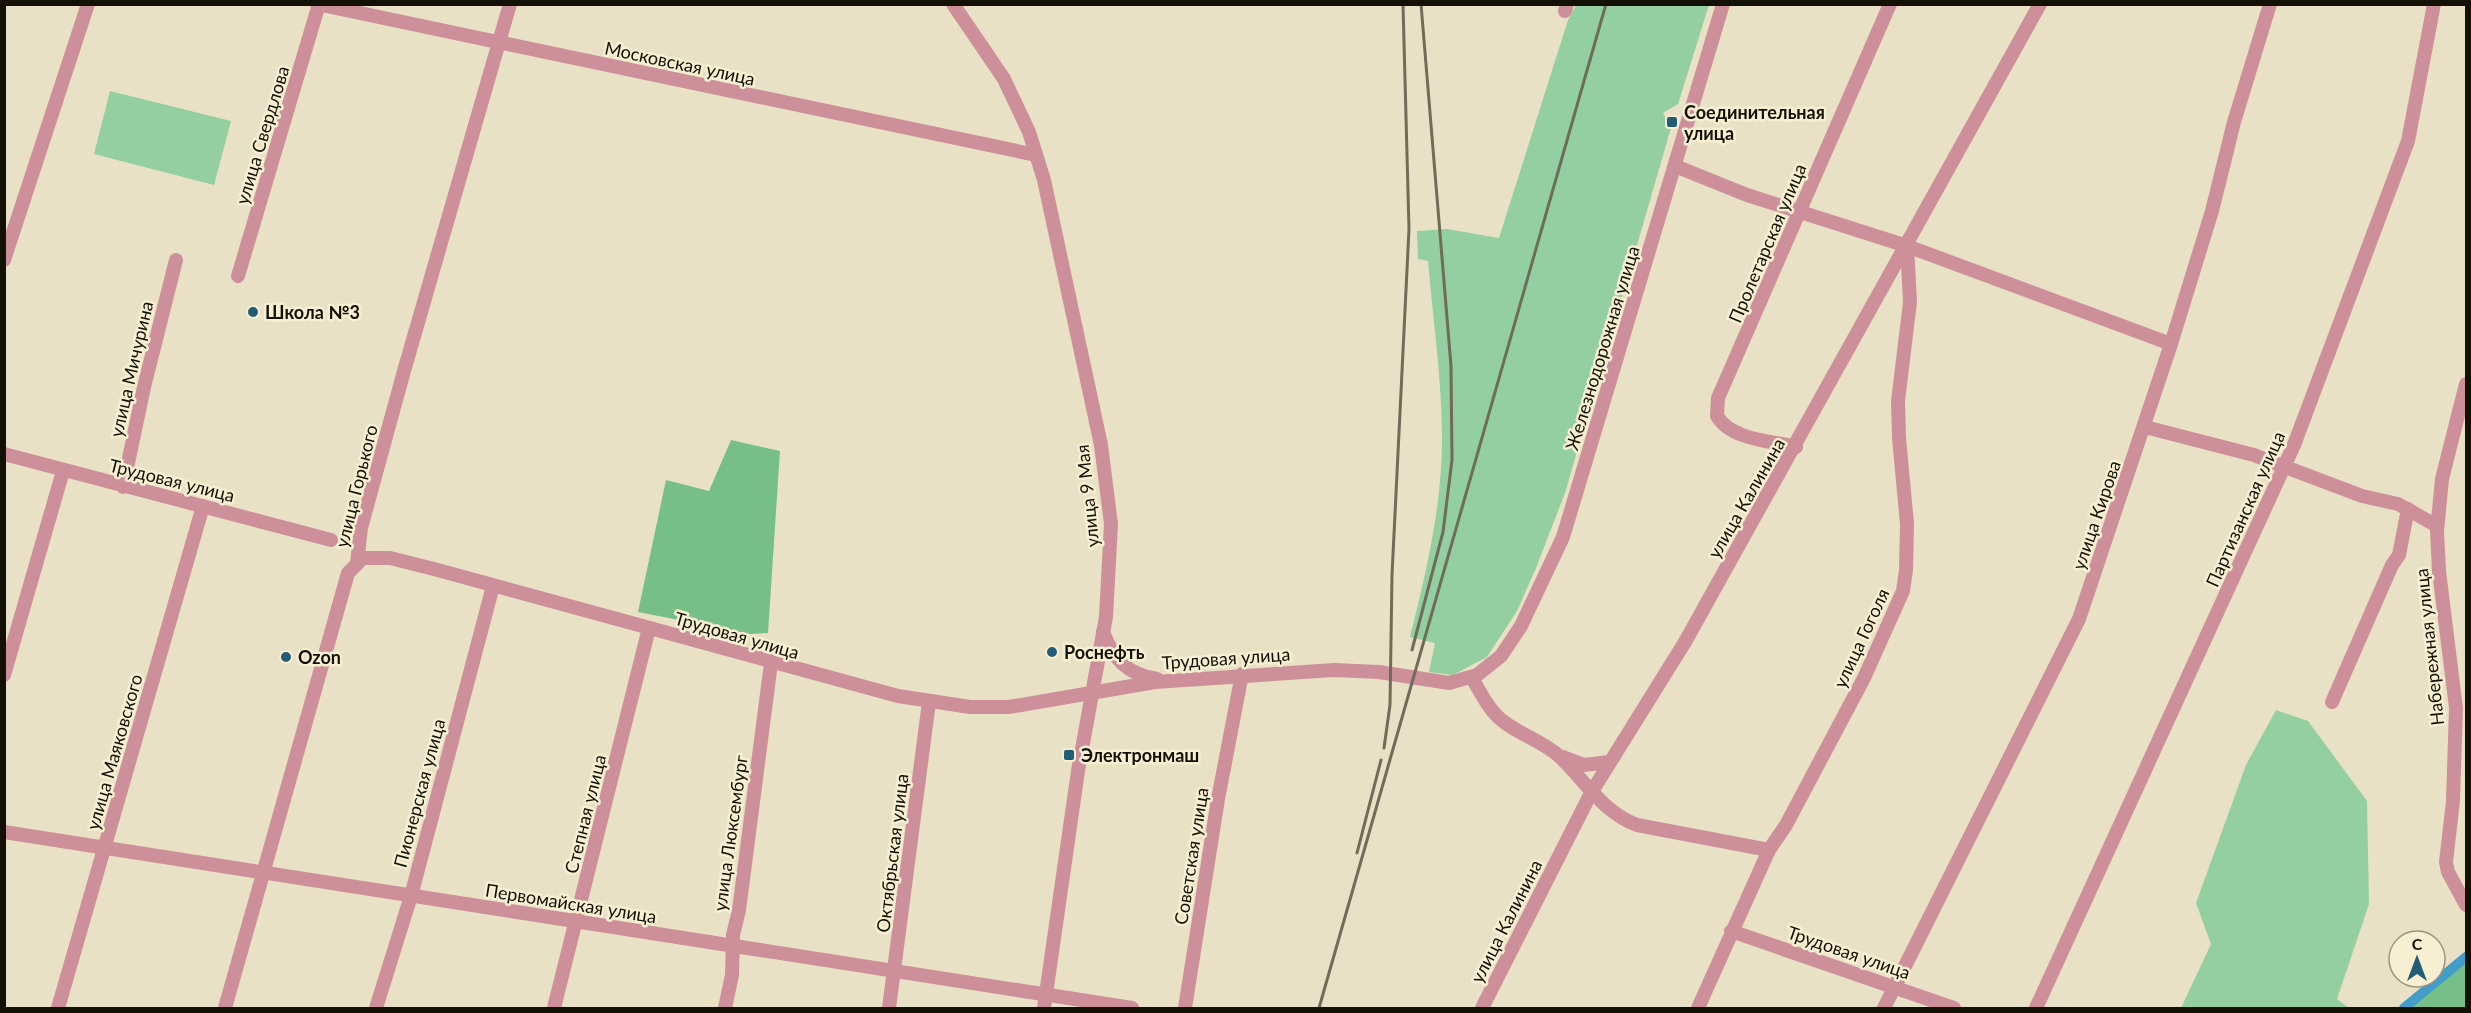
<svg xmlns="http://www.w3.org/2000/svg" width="2471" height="1013" font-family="Lato,sans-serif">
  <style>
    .green { fill: #93cfa1 }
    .forest { fill: #76bf89 }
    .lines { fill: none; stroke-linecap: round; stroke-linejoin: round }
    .canal { stroke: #429ec8; stroke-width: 10 }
    .minor { stroke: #cd909b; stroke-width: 14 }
    .rail { stroke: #716b59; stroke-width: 3 }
    .poi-dot { fill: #225d75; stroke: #f6efd2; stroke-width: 2 }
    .labels { text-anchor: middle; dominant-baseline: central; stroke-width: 5; stroke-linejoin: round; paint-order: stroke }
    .street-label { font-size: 18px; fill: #131006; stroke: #f6efd2 }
    .poi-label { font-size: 18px; font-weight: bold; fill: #131006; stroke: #f6efd2; text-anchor: start }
  </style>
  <rect width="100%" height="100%" fill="#e9e1c5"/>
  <g class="green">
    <path d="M1576,5H1709L1678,104L1663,113L1671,128L1565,493L1536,568L1517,611L1487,657L1453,675L1429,672L1435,643L1410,637C1426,573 1442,506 1442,439C1442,380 1433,320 1428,261L1418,259L1417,231L1447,229L1499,238L1568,20Z"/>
    <polygon points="110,91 231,121 214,185 94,154"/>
    <polygon points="2276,710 2308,721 2367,801 2369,904 2337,999 2349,1008 2181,1008 2211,944 2196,903 2246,765"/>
  </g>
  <g class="forest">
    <polygon points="731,440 780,451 768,633 750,634 638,612 666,480 709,491"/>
    <polygon points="2466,957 2466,1008 2404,1008"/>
  </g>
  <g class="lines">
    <polyline class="canal" points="2404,1008 2466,957"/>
    <g class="minor">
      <polyline points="317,4 1036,155"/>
      <polyline points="953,4 1004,79 1029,132 1044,180 1101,445 1111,524 1106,617 1078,771 1044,1008"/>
      <polyline points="1565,11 1567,4"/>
      <polyline points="1675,166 1747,195 1907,246 2171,344"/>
      <polyline points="4,260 88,4"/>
      <polyline points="238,276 319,4"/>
      <polyline points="2466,384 2442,479 2437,531 2439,571 2456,708 2453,801 2446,862 2448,872 2466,905"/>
      <polyline points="2145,427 2254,455 2362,496 2398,504 2437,526"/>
      <path d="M1796,447C1771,441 1731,440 1717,416L1718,398L1890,4"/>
      <polyline points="4,454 331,540"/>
      <polyline points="123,487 144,387 176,260"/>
      <polyline points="357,563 361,528 404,371 510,4"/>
      <path d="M1103,632C1114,660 1127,674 1157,679"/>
      <polyline points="4,675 63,471"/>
      <path d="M1472,678C1481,693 1489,711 1504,722C1521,735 1542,741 1559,756C1585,780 1601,811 1637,825L1769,850"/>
      <polyline points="2332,702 2392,565 2399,555 2408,509"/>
      <polyline points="1563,757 1584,765 1610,762"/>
      <polyline points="4,832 1132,1008"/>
      <polyline points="1731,931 1954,1008"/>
      <polyline points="58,1008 203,506"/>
      <polyline points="225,1008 348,573 363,558 390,558 434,569 898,696 970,707 1009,707 1155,682 1334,670 1379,672 1449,683 1477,675 1501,656 1521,626 1563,537 1723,4"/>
      <polyline points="376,1008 411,896 493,586"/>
      <polyline points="554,1008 649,628"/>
      <polyline points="725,1008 732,975 733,935 739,910 771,663"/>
      <polyline points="889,1008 929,702"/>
      <polyline points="1185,1008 1218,799 1242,674"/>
      <polyline points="1482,1008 1591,793 1685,642 2040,4"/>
      <polyline points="1698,1008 1769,850 1786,825 1864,678 1903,591 1906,570 1907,524 1899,438 1898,401 1910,302 1907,246"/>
      <polyline points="1884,1008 2079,619 2171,344 2212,211 2234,122 2270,4"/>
      <polyline points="2036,1008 2294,445 2408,141 2434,4"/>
    </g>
    <g class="rail">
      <polyline points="1412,650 1443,532 1452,460 1451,366 1421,4"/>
      <polyline points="1384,748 1390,705 1392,575 1409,229 1403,4"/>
      <polyline points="1357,853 1381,760"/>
      <polyline points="1319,1008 1606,4"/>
    </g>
  </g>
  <g class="poi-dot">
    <rect x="1666" y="116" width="12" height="12" rx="3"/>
    <circle cx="253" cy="312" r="6"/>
    <circle cx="1052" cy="652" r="6"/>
    <circle cx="286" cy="657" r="6"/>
    <rect x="1063" y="749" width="12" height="12" rx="3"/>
  </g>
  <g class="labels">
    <g class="street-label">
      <text transform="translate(680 63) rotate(12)">Московская улица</text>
      <text transform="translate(262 135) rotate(-73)">улица Свердлова</text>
      <text transform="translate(1767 243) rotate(-67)">Пролетарская улица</text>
      <text transform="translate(1602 348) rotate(-73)">Железнодорожная улица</text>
      <text transform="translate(131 369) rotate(-77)">улица Мичурина</text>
      <text transform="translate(172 480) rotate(14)">Трудовая улица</text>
      <text transform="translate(356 486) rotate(-76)">улица Горького</text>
      <text transform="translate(1087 496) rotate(-96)">улица 9 Мая</text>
      <text transform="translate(1746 498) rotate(-60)">улица Калинина</text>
      <text transform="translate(2245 509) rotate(-66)">Партизанская улица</text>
      <text transform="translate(2096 515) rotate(-71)">улица Кирова</text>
      <text transform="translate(737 635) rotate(16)">Трудовая улица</text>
      <text transform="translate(1861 638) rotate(-65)">улица Гоголя</text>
      <text transform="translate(2429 647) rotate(-96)">Набережная улица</text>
      <text transform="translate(1226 658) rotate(-4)">Трудовая улица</text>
      <text transform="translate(114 752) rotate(-74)">улица Маяковского</text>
      <text transform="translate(419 793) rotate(-75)">Пионерская улица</text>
      <text transform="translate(585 814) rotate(-76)">Степная улица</text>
      <text transform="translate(730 833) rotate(-82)">улица Люксембург</text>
      <text transform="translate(892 853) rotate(-83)">Октябрьская улица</text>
      <text transform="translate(1191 856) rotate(-81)">Советская улица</text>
      <text transform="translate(571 903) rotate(9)">Первомайская улица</text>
      <text transform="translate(1506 921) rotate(-63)">улица Калинина</text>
      <text transform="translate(1849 952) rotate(19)">Трудовая улица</text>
    </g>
    <g class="poi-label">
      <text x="1684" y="112">Соединительная<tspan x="1684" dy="21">улица</tspan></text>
      <text x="265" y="312">Школа №3</text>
      <text x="1064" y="652">Роснефть</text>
      <text x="298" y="657">Ozon</text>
      <text x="1081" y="755">Электронмаш</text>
    </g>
  </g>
  <rect width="2471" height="1013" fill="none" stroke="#131006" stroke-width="12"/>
  <g transform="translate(2417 959)"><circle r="28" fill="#f6efd2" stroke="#9b9680" stroke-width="1.5"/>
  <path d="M0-4.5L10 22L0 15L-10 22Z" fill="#225d75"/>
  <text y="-9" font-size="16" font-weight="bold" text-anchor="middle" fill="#131006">С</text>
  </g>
</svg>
